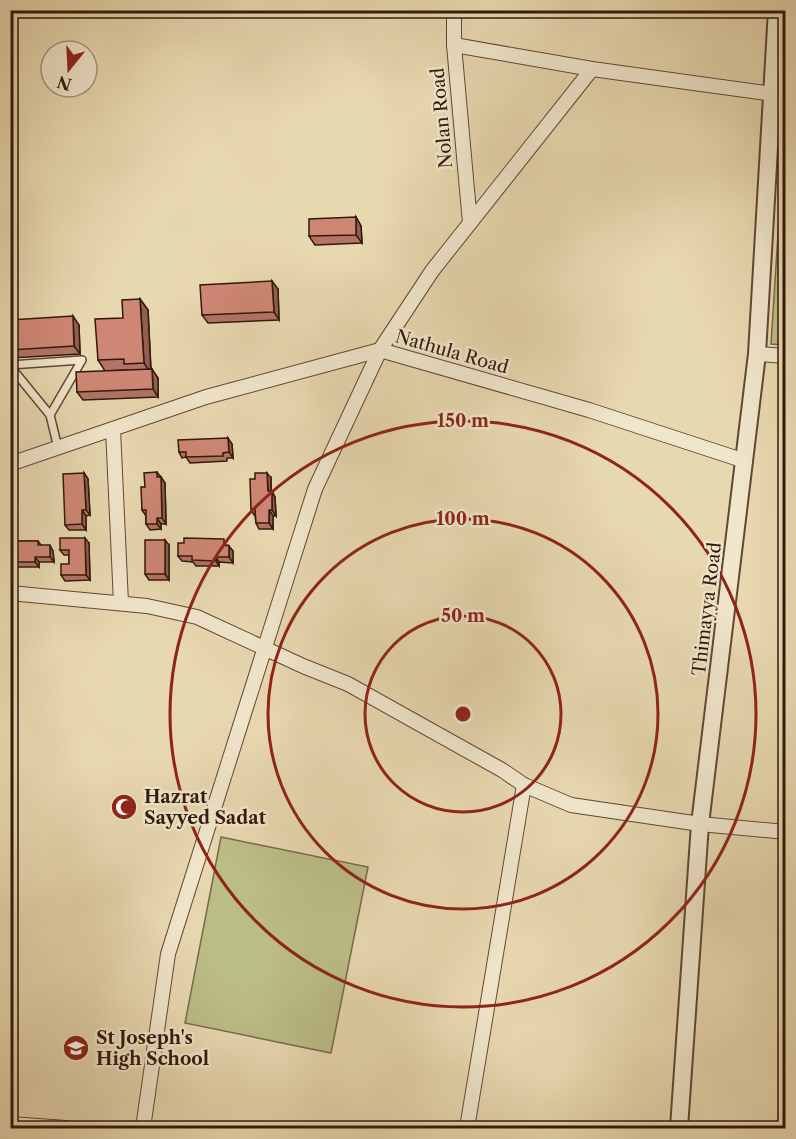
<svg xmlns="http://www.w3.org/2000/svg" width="796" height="1139" font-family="'Libre Caslon Text',serif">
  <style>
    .green { fill: #bbbd87; stroke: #776a49; stroke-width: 1.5 }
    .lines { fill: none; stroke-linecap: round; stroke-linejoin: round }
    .service-casing { stroke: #604834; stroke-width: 10 }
    .minor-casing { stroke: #604834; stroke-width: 16 }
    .tertiary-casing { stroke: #604834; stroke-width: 20 }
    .service { stroke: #f0e6cc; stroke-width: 7 }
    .minor { stroke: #f0e6cc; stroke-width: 14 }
    .tertiary { stroke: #f0e6cc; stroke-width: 16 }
    .wall { fill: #b27465; stroke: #33180b; stroke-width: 1.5 }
    .shaded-wall { fill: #915e52; stroke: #33180b; stroke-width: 1.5 }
    .building { fill: #cf8775; stroke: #33180b; stroke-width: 1.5 }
    .ring { fill: none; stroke: #8f2418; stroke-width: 3 }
    .labels { text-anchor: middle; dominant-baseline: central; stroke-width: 5; stroke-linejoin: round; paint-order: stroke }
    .street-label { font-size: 18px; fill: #33180b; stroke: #f0e6cc }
    .poi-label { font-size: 18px; font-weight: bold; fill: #33180b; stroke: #f0e6cc; text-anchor: start }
    .centre { fill: #8f2418; stroke: #f0e6cc; stroke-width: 3 }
    .ring-label { font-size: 18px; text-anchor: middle; font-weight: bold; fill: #8f2418; stroke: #f0e6cc; stroke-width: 5; stroke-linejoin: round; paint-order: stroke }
  </style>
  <rect width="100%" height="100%" fill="#e8d8b0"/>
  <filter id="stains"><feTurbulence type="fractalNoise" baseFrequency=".00333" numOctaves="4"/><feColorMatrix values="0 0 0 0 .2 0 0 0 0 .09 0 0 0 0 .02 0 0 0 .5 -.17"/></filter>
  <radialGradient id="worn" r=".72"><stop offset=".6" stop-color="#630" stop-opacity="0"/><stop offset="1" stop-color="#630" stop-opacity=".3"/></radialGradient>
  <g class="green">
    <polygon points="785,124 785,345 771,344"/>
    <polygon points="221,837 368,867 331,1053 185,1023"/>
  </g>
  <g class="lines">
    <g class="service-casing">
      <g id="service">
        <polyline points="10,365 82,360 50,415"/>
        <polyline points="10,366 50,415 58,448"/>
      </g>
    </g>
    <g class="minor-casing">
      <g id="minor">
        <polyline points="454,10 454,45 470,223"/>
        <polyline points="454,45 592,69 773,94"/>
        <polyline points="757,354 786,356"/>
        <polyline points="113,429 121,603"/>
        <polyline points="10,464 206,397 380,350 589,410 745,461"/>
        <polyline points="10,593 147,606 197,617 303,666 348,684 502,770 524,785 571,805 700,824 786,832"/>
        <polyline points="10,1124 66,1128"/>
        <polyline points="143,1128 168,954 315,489 380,350 432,271 592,69"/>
        <polyline points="467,1128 524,785"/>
      </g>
    </g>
    <g class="tertiary-casing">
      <polyline id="tertiary" points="679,1128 700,824 757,354 777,10"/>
    </g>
    <use href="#service" class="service"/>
    <use href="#minor" class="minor"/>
    <use href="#tertiary" class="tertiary"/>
  </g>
  <g class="wall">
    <polygon points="356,217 361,226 362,243 315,245 309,236"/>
    <polygon points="278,289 279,320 208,323 202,315"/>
    <polygon points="140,299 148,310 151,369 158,378 158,397 83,400 77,392 128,370 105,371 98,360 123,318"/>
    <polygon points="10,320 79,325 80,354 10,358"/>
    <polygon points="232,444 233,458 227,458 227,461 190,463 186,457 182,458 179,452"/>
    <polygon points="157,472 165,483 166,524 161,524 161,529 150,530 146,524 146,516 142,510 145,487"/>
    <polygon points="84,473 88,479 90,515 86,516 86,530 69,530 65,525"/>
    <polygon points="271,478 271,491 275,497 276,516 273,516 273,529 259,529 256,523 255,515 254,515 251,509"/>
    <polygon points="10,541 38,541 41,545 53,551 54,562 39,562 39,567 17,567 15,564 10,564"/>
    <polygon points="89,543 90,580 65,581 61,575 69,564 69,555 64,555 60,550"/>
    <polygon points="169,545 169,580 149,580 145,574"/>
    <polygon points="227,545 233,551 233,563 219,562 219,566 196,566 193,562 182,561 178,556"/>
  </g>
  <g class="shaded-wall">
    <polygon points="356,217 361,226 362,243 356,235"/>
    <polygon points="272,281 278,289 279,320 274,312"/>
    <polygon points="140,299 148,310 151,374 144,363"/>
    <polygon points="73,316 79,325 80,354 74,346"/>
    <polygon points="152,369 158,378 158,397 153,389"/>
    <polygon points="228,438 232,444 233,458 229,452"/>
    <polygon points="84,473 88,479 90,515 86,510"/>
    <polygon points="267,473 271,478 271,497 268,491"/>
    <polygon points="161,477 165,483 166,524 162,518"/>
    <polygon points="272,491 275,497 276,516 272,510"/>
    <polygon points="82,510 86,516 86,530 82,524"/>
    <polygon points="269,510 273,516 273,529 269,523"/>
    <polygon points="157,518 161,524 161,529 157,524"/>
    <polygon points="85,538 89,543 90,580 86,575"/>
    <polygon points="165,540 169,545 169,580 165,574"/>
    <polygon points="50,545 53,551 54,562 50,557"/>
    <polygon points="229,546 233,551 233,563 229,557"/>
    <polygon points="35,557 39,562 39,567 35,562"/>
    <polygon points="216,557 219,562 219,566 216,561"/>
  </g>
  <g class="building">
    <polygon points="356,217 356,235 309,236 309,219"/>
    <polygon points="272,281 274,312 202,315 200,285"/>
    <polygon points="140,299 144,363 124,364 124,359 98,360 95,319 123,318 122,300"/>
    <polygon points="73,316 74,346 10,350 10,320"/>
    <polygon points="152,369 153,389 77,392 76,372"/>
    <polygon points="228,438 229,452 223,453 223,456 186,457 186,452 179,452 178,440"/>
    <polygon points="157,472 157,477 161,477 162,518 157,518 157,524 146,524 146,510 142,510 141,487 145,487 144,473"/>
    <polygon points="84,473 86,510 82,510 82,524 65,525 63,474"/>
    <polygon points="255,473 267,473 268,491 272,491 272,510 269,510 269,523 256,523 255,509 251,509 250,479 255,479"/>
    <polygon points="60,538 85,538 86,575 61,575 61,564 69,564 69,550 60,550"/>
    <polygon points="184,538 224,539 224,545 229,546 229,557 216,557 216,561 192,560 192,556 178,556 178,543 184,543"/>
    <rect x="145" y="540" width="20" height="34"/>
    <polygon points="10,541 38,541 38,545 50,545 50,557 35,557 35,562 13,562 13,559 10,559"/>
  </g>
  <g class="ring">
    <circle cx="463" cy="714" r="98"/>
    <circle cx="463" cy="714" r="195"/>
    <circle cx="463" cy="714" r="293"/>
  </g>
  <defs>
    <g id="mosque-disc" transform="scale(1.35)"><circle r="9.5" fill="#8f2418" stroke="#f0e6cc"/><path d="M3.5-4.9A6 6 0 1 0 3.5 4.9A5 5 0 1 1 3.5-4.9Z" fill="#fff"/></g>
    <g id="school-disc" transform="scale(1.35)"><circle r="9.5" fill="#8f2418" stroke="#f0e6cc"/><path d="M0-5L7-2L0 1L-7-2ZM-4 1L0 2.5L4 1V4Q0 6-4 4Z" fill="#fff"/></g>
  </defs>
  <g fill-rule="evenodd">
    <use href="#mosque-disc" x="124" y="807"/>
    <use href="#school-disc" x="76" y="1048"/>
  </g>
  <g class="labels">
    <g class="street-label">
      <text transform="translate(442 118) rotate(-95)">Nolan Road</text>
      <text transform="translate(452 352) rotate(16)">Nathula Road</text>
      <text transform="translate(707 609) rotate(-83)">Thimayya Road</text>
    </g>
    <g class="poi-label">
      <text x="144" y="797">Hazrat<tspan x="144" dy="21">Sayyed Sadat</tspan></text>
      <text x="96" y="1038">St Joseph's<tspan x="96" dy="21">High School</tspan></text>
    </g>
  </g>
  <circle cx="463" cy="714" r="9" class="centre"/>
  <g class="ring-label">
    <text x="463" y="427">150 m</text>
    <text x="463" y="525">100 m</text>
    <text x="463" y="622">50 m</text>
  </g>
  <rect width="796" height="1139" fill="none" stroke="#e8d8b0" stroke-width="36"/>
  <rect x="12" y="12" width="772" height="1115" fill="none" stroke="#33180b" stroke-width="3"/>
  <rect x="18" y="18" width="760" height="1103" fill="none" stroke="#33180b" stroke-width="1.5"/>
  <g transform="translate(69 69) rotate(198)"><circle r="28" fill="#f0e6cc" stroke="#a4947f" stroke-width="1.5"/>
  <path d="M0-4.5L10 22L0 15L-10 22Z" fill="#8f2418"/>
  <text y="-9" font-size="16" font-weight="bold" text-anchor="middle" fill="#33180b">N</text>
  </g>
  <rect width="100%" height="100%" filter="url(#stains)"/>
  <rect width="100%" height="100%" fill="url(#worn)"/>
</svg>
